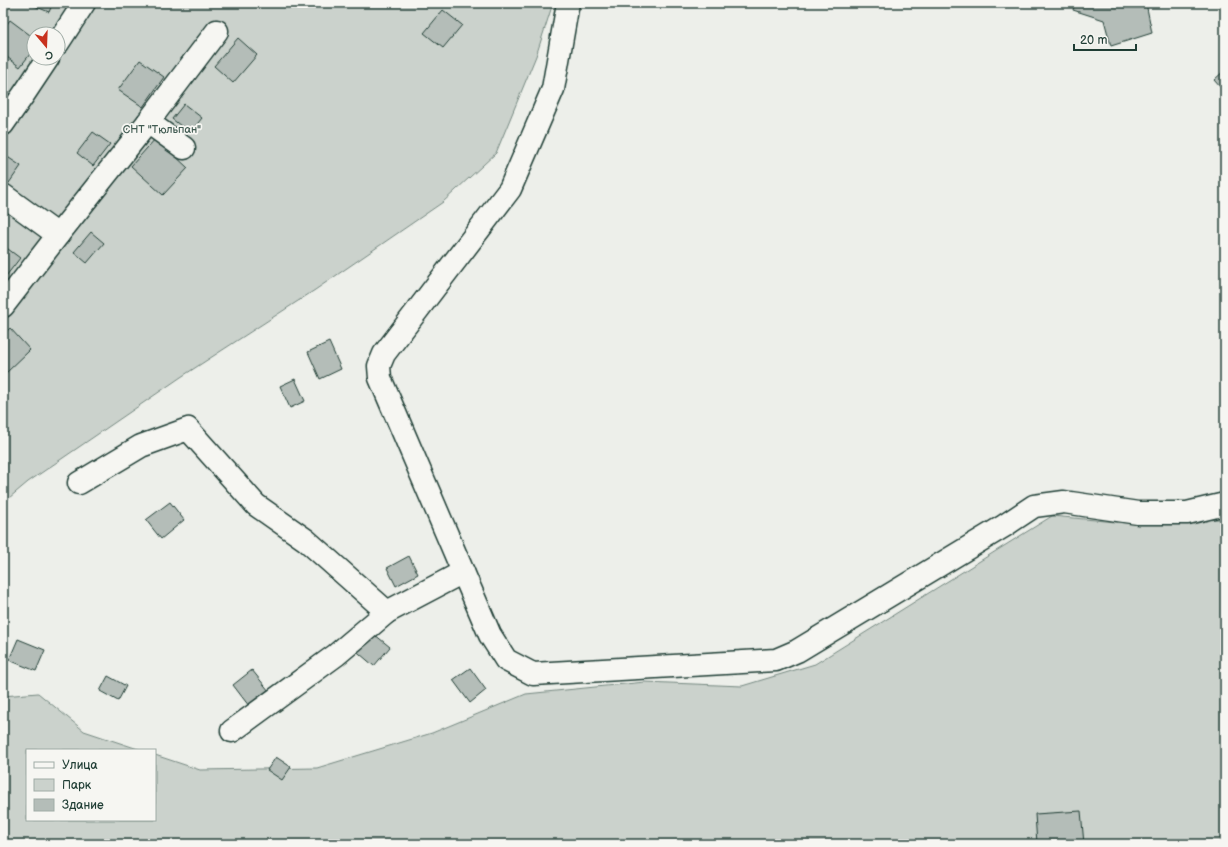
<svg xmlns="http://www.w3.org/2000/svg" width="1228" height="847" font-family="'Balsamiq Sans',sans-serif">
  <style>
    .green { fill: #cbd2cc; stroke: #758880; fill-rule: evenodd }
    .building { fill: #b4bdb8; stroke: #1f3d34 }
    .lines { fill: none; stroke-linecap: round; stroke-linejoin: round }
    .minor-casing { stroke: #1f3d34; stroke-width: 25 }
    .minor { stroke: #f6f6f2; stroke-width: 22 }
    .labels { text-anchor: middle; dominant-baseline: central; stroke-width: 3.5; stroke-linejoin: round; paint-order: stroke }
    .park-label { font-size: 11px; fill: #415b52; stroke: #f6f6f2 }
  </style>
  <rect width="100%" height="100%" fill="#edefea"/>
  <filter id="ink" filterUnits="userSpaceOnUse"><feTurbulence type="fractalNoise" baseFrequency=".025" numOctaves="2"/><feDisplacementMap in="SourceGraphic" scale="8" xChannelSelector="R" yChannelSelector="G"/><feConvolveMatrix kernelMatrix="1 2 1 2 8 2 1 2 1" color-interpolation-filters="sRGB"/></filter>
  <g filter="url(#ink)">
    <g class="green">
      <path d="M3,3H553L536,56L496,153L443,202L315,290L181,377L28,482L3,503ZM34,34H58V58H34Z"/>
      <polygon points="1052,516 1116,522 1225,519 1225,844 3,844 3,696 38,693 84,731 141,750 27,750 27,820 155,820 155,755 200,770 317,768 432,733 526,694 645,682 742,686 815,664"/>
    </g>
    <g class="building">
      <polygon points="27,3 53,3 49,12"/>
      <polygon points="1075,3 1151,3 1147,8 1152,33 1111,46 1104,20 1073,10"/>
      <polygon points="443,10 462,25 443,48 424,33"/>
      <polygon points="10,20 34,38 34,49 20,67 3,54 3,29"/>
      <polygon points="238,38 257,55 233,83 214,66"/>
      <polygon points="140,60 164,77 143,107 118,90"/>
      <polygon points="1225,70 1225,84 1221,88 1214,80"/>
      <polygon points="184,104 202,118 190,133 172,119"/>
      <polygon points="93,132 110,144 93,166 77,153"/>
      <polygon points="156,138 188,168 163,195 131,166"/>
      <polygon points="3,154 21,166 9,183 3,179"/>
      <polygon points="91,232 104,243 87,263 74,252"/>
      <polygon points="4,246 20,258 3,280 3,247"/>
      <polygon points="10,328 30,350 6,373 3,370 3,335"/>
      <polygon points="329,342 341,369 320,379 308,352"/>
      <polygon points="295,379 305,401 290,408 280,386"/>
      <polygon points="170,502 184,520 161,539 146,520"/>
      <polygon points="409,556 418,574 396,586 387,568"/>
      <polygon points="369,630 390,647 374,666 353,648"/>
      <polygon points="18,639 45,650 36,671 9,660"/>
      <polygon points="470,668 486,690 470,703 453,680"/>
      <polygon points="252,670 269,691 249,706 233,685"/>
      <polygon points="108,676 126,686 118,701 100,691"/>
      <polygon points="276,757 291,767 282,780 267,770"/>
      <polygon points="1081,811 1084,844 1037,844 1035,814"/>
    </g>
    <g class="lines">
      <g class="minor-casing">
        <g id="minor">
          <polyline points="568,3 553,89 510,189 384,354 379,366 380,378 490,635 506,660 533,674 776,660 797,651 1004,526 1034,506 1064,502 1138,513 1187,513 1225,504"/>
          <polyline points="58,43 84,3"/>
          <polyline points="148,122 184,148"/>
          <polyline points="3,124 24,94 48,58"/>
          <polyline points="3,195 58,235 148,122 217,31"/>
          <polyline points="3,306 58,235"/>
          <polyline points="79,483 141,446 188,429 256,505 306,540 387,612"/>
          <polyline points="232,731 336,655 387,612 463,572"/>
        </g>
      </g>
      <use href="#minor" class="minor"/>
    </g>
  </g>
  <g class="labels">
    <g class="park-label">
      <text x="162" y="129">СНТ "Тюльпан"</text>
    </g>
  </g>
  <rect width="1228" height="847" fill="none" stroke="#f6f6f2" stroke-width="16"/>
  <rect x="8" y="8" width="1212" height="831" fill="none" stroke="#1f3d34" stroke-width="1.5" filter="url(#ink)"/>
  <rect x="26" y="749" width="130" height="72" fill="#f6f6f2" stroke="#a0aca6"/>
  <rect x="34" y="762" width="20" height="6" fill="#f6f6f2" stroke="#a0aca6"/>
  <text x="62" y="769" font-size="12" fill="#1f3d34">Улица</text>
  <rect x="34" y="779" width="20" height="12" fill="#cbd2cc" stroke="#a0aca6"/>
  <text x="62" y="789" font-size="12" fill="#1f3d34">Парк</text>
  <rect x="34" y="799" width="20" height="12" fill="#b4bdb8" stroke="#a0aca6"/>
  <text x="62" y="809" font-size="12" fill="#1f3d34">Здание</text>
  <g transform="translate(46 46) rotate(161)"><circle r="19" fill="#f6f6f2" stroke="#a0aca6"/>
  <path d="M0-3L7 15L0 10L-7 15Z" fill="#c8321e"/>
  <text y="-6" font-size="11" font-weight="bold" text-anchor="middle" fill="#1f3d34">С</text>
  </g>
  <path d="M1074 44v6h62v-6" fill="none" stroke="#1f3d34" stroke-width="2"/>
  <text x="1080" y="44" font-size="12" fill="#1f3d34" stroke="#f6f6f2" stroke-width="3" paint-order="stroke">20 m</text>
</svg>
